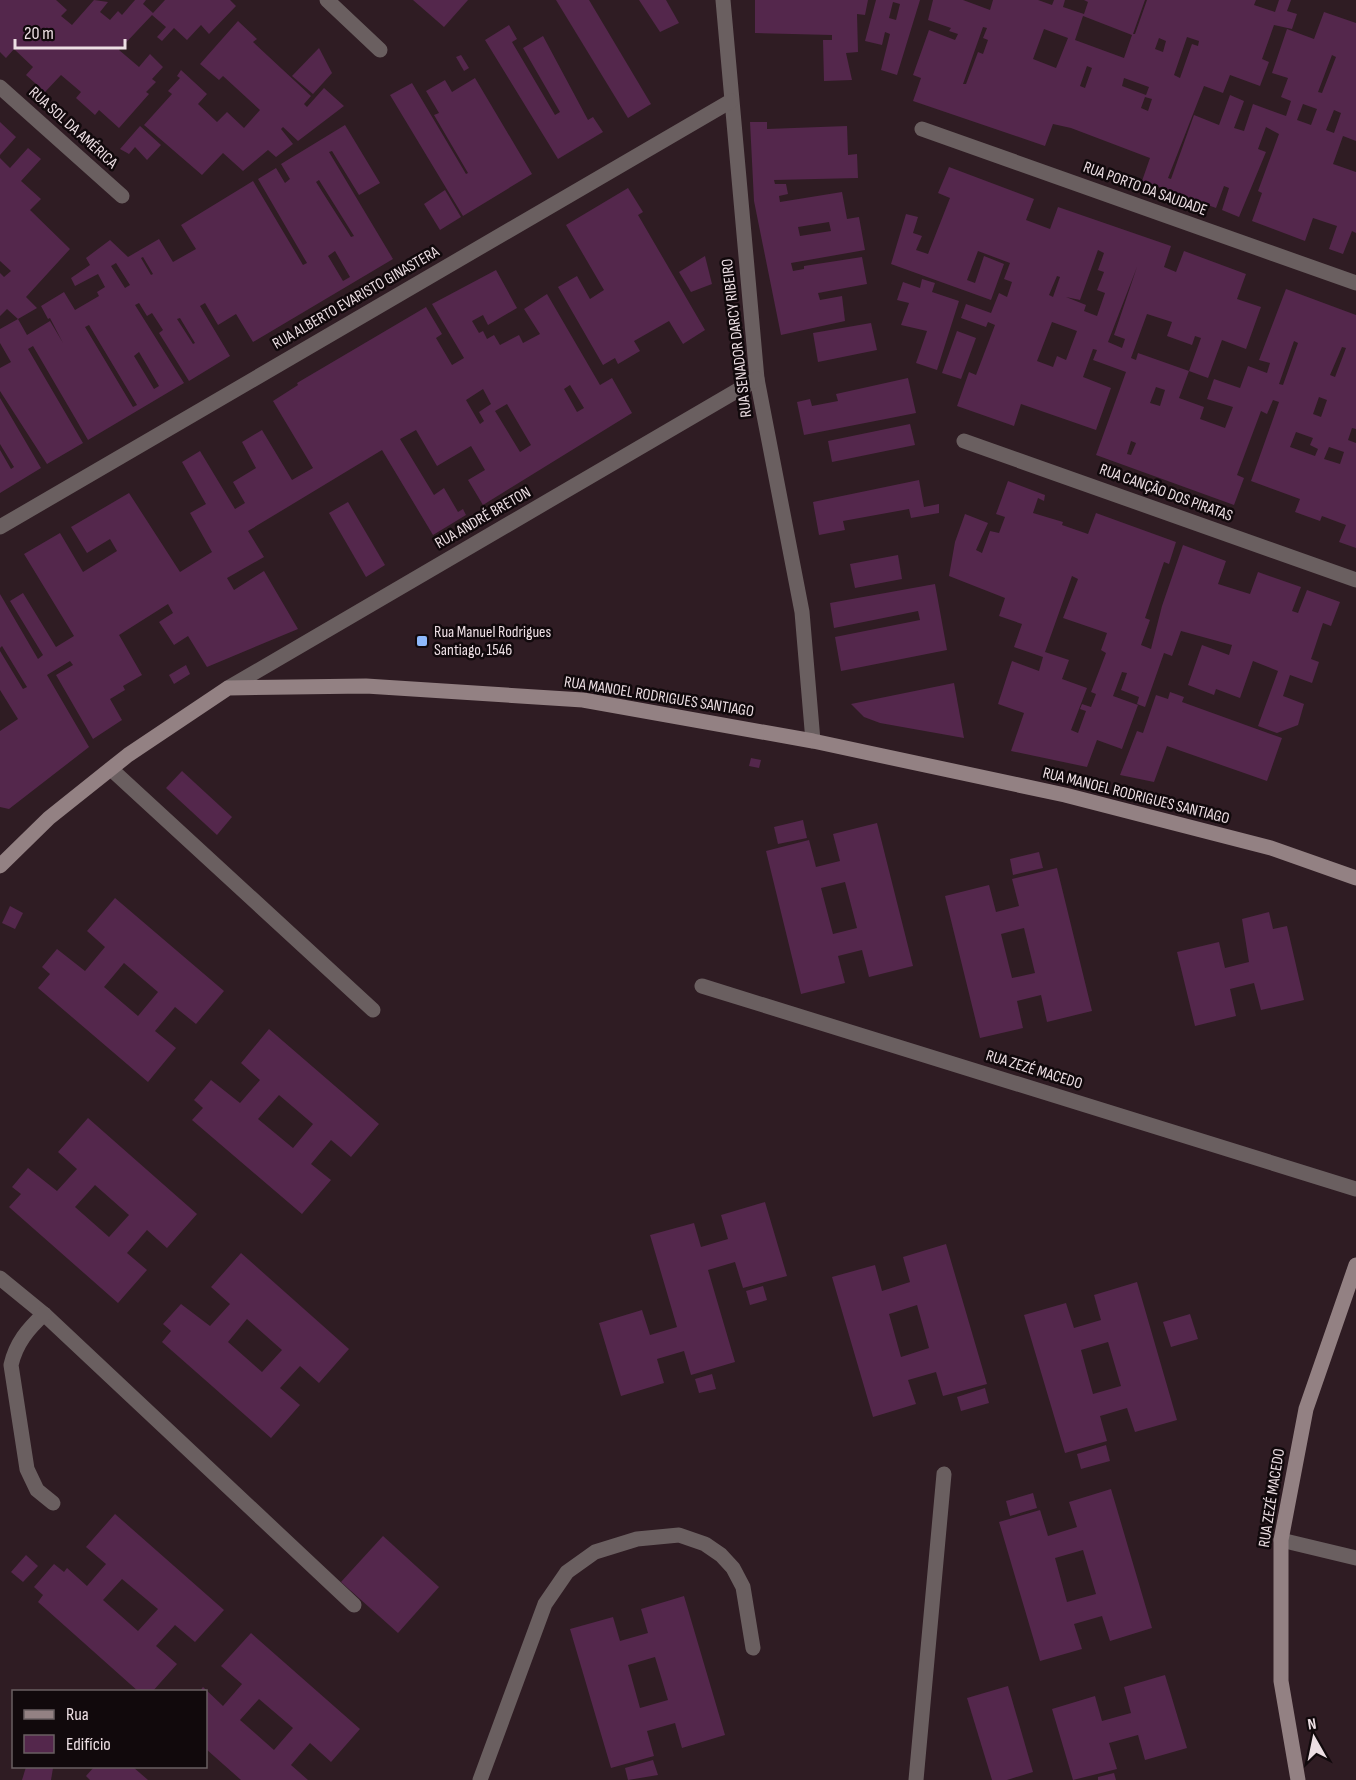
<svg xmlns="http://www.w3.org/2000/svg" width="1356" height="1780" font-family="'Sofia Sans Condensed',sans-serif">
  <style>
    .building { fill: #54274c; fill-rule: evenodd }
    .lines { fill: none; stroke-linecap: round; stroke-linejoin: round }
    .lane { stroke: #6a5f60; stroke-width: 15 }
    .street { stroke: #6a5f60; stroke-width: 15 }
    .secondary { stroke: #938183; stroke-width: 15 }
    .poi-dot { fill: #8eb9fc; stroke: #11090c; stroke-width: 2 }
    .labels { text-anchor: middle; dominant-baseline: central; stroke-width: 5; stroke-linejoin: round; paint-order: stroke }
    .street-label { font-size: 16px; fill: #eddfe4; stroke: #11090c }
    .poi-label { font-size: 16px; fill: #eddfe4; stroke: #11090c; text-anchor: start }
  </style>
  <rect width="100%" height="100%" fill="#2f1c23"/>
  <g class="building">
    <polygon points="0,0 56,0 67,10 61,16 72,25 94,0 108,2 100,12 110,20 118,11 122,15 135,0 146,0 143,4 153,13 165,0 230,0 236,6 209,34 201,25 187,40 174,28 162,41 157,37 166,27 152,15 119,50 139,67 150,54 163,67 152,79 156,82 146,92 149,94 119,128 99,110 95,115 76,98 81,92 61,75 45,92 26,75 33,67 14,49 6,58 0,52"/>
    <polygon points="413,0 468,0 444,27"/>
    <polygon points="556,0 589,0 651,104 628,118"/>
    <polygon points="639,0 666,0 679,23 660,32"/>
    <polygon points="755,0 868,0 865,15 857,14 858,52 846,53 852,80 824,81 823,40 832,40 832,35 755,33"/>
    <path d="M876,0H920L897,75L881,70L890,34L885,32L882,45L865,41ZM893,2L900,4L896,20L889,18Z"/>
    <path d="M933,0H963L990,10L993,0H1038L1052,5L1054,0H1065L1063,7L1084,14L1088,2L1084,0H1145L1133,34H1135L1147,0H1256L1254,5L1275,12L1279,0H1291L1287,11L1297,14L1292,29L1274,25L1262,59L1269,62L1260,86L1230,75L1223,93L1204,86L1168,178L1171,179L1194,115L1219,125L1230,95L1244,101L1234,128L1244,131L1253,104L1286,116L1291,101L1281,97L1288,78L1272,73L1287,29L1314,39L1324,12L1356,23V141L1343,136L1333,164L1356,172V233L1352,231L1343,254L1329,249L1337,226L1313,218L1305,241L1252,221L1262,193L1258,191L1279,134L1266,127L1258,149L1266,152L1239,217L1222,210L1229,188L1224,186L1216,208L1142,181L1150,158L1071,128L1053,124L1045,146L913,101L921,78L913,75L929,30L955,40L958,34L949,31L951,28L928,20ZM1083,16L1132,35L1124,58L1075,40ZM983,27L987,28L983,38L988,40L983,54L978,52L966,84H963ZM1044,29L1068,38L1056,68L1033,59ZM1187,37L1199,41L1198,46L1192,44L1180,78L1174,75ZM1159,38L1166,41L1163,52L1155,49ZM1332,55L1336,57L1322,93L1318,92ZM1087,66L1092,68L1085,88L1080,86ZM1124,78L1149,87L1146,95L1122,86ZM1145,97L1152,99L1148,111L1141,108ZM1303,104L1317,109L1311,125L1297,120ZM1334,110L1341,113L1334,133L1326,130Z"/>
    <polygon points="238,21 257,39 253,42 311,96 304,104 307,107 324,88 344,106 298,141 283,127 281,129 293,144 276,157 268,150 243,171 223,153 202,175 144,125 172,94 168,91 180,78 177,76 181,70 207,94 198,104 217,122 227,112 244,128 260,110 223,76 219,80 200,64"/>
    <polygon points="509,25 517,39 512,42 555,115 560,112 523,48 543,36 588,120 593,117 603,132 558,159 485,40"/>
    <polygon points="319,48 332,73 313,94 292,76"/>
    <polygon points="461,55 469,68 464,71 456,57"/>
    <polygon points="475,78 532,174 463,216 390,95 412,83 466,174 468,173 434,115 439,113 426,91 445,80 452,92"/>
    <polygon points="0,122 16,137 0,155"/>
    <path d="M750,122H767V129L847,126L848,155L857,154L858,178L774,180L775,184H786L788,194L779,196L780,202L842,192L847,219L859,217L865,250L791,263L793,271L804,269V266L862,257L867,284L818,293L820,300L842,296L845,321L781,335L754,201ZM829,222L831,231L800,236L798,227Z"/>
    <path d="M345,125L380,183L359,195L332,151L329,152L393,259L253,342L236,314L218,325L205,303L200,306L230,356L189,381L159,333L163,330L152,313L147,316L139,303L135,305L184,383L88,440L33,346L28,349L83,443L47,464L0,391V368L11,362L0,343V329L18,319L27,335L50,321L63,343L50,318L48,319L41,306L64,292L75,310L99,296L97,292L105,287L98,274L75,286L71,278L90,265L86,258L110,240L128,257L159,239L173,262L196,249L181,225L253,181L303,265L307,263L258,179L276,168L285,183L290,179L281,164ZM319,180L354,236L351,237L316,182ZM335,251L350,277L343,281L328,256ZM143,257L153,274L151,275L141,258ZM116,263L130,285L125,288L111,266ZM180,318L195,343L193,344L177,319ZM89,325L137,405L133,407L85,327ZM139,352L159,386L154,389L134,356Z"/>
    <polygon points="140,126 161,145 147,160 135,147 129,154 120,149"/>
    <polygon points="28,148 41,159 21,181 41,199 30,210 70,249 26,297 37,308 18,319 7,309 0,316 0,273 4,277 11,271 0,261 0,158 10,168"/>
    <path d="M949,167L1034,199L1026,220L1050,229L1058,207L1171,246L1164,267L1176,272L1184,251L1246,274L1237,299L1261,307L1246,349L1222,340L1208,378L1189,371L1179,398L1204,407L1200,419L1225,428L1233,407L1207,399L1214,379L1240,388L1248,366L1267,373L1270,363L1259,360L1286,289L1356,315V429L1352,428L1348,440L1356,443V548L1339,542L1346,525L1322,516L1320,521L1295,512L1300,499L1251,481L1279,402L1273,400L1267,414L1261,411L1237,475L1244,478L1234,505L1096,455L1126,372L1093,360L1097,350L1093,349L1083,377L1111,388L1096,430L1021,404L1014,426L957,406L969,372L976,375L995,325L988,322L986,327L961,318L966,304L991,313L999,293L1007,297L1012,282L1004,279L1010,263L978,251L967,280L975,283L984,256L1004,264L991,300L891,264L906,214L918,217L913,233L922,236L916,250L928,254L950,198L938,193ZM1098,250L1104,253L1098,270L1104,272L1097,290L1105,293L1097,316L1084,311L1086,305L1066,297L1080,300ZM1137,267L1114,335L1125,339L1122,348L1108,342ZM1057,276L1060,277L1053,297L1049,295ZM1147,314L1172,322L1167,336L1192,345L1195,336L1201,338L1189,371L1138,353L1136,360L1131,358ZM1052,322L1077,331L1066,360L1057,356L1053,367L1037,361ZM1294,341L1298,343L1283,385L1279,384ZM1342,347L1346,348L1335,377L1330,375ZM1156,387L1165,390L1160,406L1150,403ZM1319,397L1327,400L1321,417L1313,414ZM1296,432L1313,438L1310,445L1318,449L1315,456L1290,447ZM1131,441L1136,443L1131,455L1127,454ZM1329,447L1344,452L1340,464L1324,459Z"/>
    <polygon points="628,188 643,212 638,215 705,330 683,344 669,321 634,341 640,351 618,364 615,358 603,365 558,287 577,276 590,299 604,290 566,225"/>
    <polygon points="445,190 461,217 440,230 424,204"/>
    <polygon points="705,256 712,284 691,292 679,272"/>
    <path d="M496,270L517,308L488,325L483,315L472,321L479,333L483,331L487,339L494,335L500,345L519,335L523,343L540,334L524,309L547,294L600,385L612,378L632,413L483,505L468,480L485,470L471,446L437,466L416,430L400,439L434,495L444,488L458,512L463,509L466,515L433,535L382,450L248,531L264,557L227,578L234,590L264,571L298,629L207,667L188,636L174,645L159,622L173,613L168,604L119,635L142,675L123,686L125,690L110,699L122,720L93,739L56,675L73,665L70,661L47,675L89,747L9,809L0,807V731L18,719L0,690V651L23,689L27,687L2,646L0,648V594L38,659L43,655L10,601L23,593L56,647L74,636L24,554L60,533L83,572L117,551L110,539L87,553L71,527L129,493L180,572L212,552L190,513L206,504L182,462L200,451L235,509L245,503L233,482L256,468L242,442L262,430L292,480L313,468L273,401L298,385L297,383L426,307L442,334L436,338L452,365L464,358L432,304ZM570,385L584,408L577,412L564,389ZM483,389L491,404L479,412L484,421L480,424L466,400ZM507,404L531,445L520,452L495,411Z"/>
    <polygon points="922,279 935,283 932,292 959,301 937,370 916,363 927,331 901,325 909,303 897,300 903,282 920,288"/>
    <polygon points="871,323 877,350 818,362 813,333"/>
    <polygon points="957,331 976,338 961,379 942,373"/>
    <polygon points="908,378 916,413 804,435 797,402 810,399 812,406 838,401 836,394"/>
    <polygon points="0,398 41,468 0,493 0,450 11,469 14,467 0,444"/>
    <polygon points="910,424 915,445 832,462 828,441"/>
    <polygon points="919,480 924,507 939,504 939,513 911,518 909,509 843,521 845,530 819,535 813,502"/>
    <path d="M1008,481L1045,495L1044,501L1038,498L1033,513L1063,522L1062,525L1088,534L1096,513L1176,542L1169,564L1164,562L1145,618L1150,620L1141,645L1151,649L1162,606L1183,545L1226,561L1218,584L1250,594L1258,572L1301,587L1292,611L1298,613L1307,590L1340,602L1331,626L1323,623L1311,659L1319,662L1312,683L1290,675L1283,696L1304,704L1298,725L1277,733L1258,726L1278,671L1253,661L1240,698L1216,689L1214,695L1188,685L1202,645L1229,655L1232,645L1181,631L1172,656L1164,653L1145,707L1137,704L1139,697L1121,690L1127,673L1122,672L1113,696L1138,705L1122,749L1097,740L1087,767L1011,751L1024,713L998,704L1012,661L1039,671L1043,657L1014,647L1022,624L999,616L1005,598L949,576L955,542L965,514L988,523L976,550L982,553L990,531L999,533L1005,517L996,514ZM1072,576L1078,579L1063,618L1107,633L1101,650L1106,653L1091,692L1096,694L1091,707L1082,704L1080,709L1086,711L1078,733L1071,730L1087,688L1062,679L1069,660L1045,652Z"/>
    <polygon points="348,502 385,565 366,577 329,513"/>
    <polygon points="898,555 902,579 855,588 850,564"/>
    <polygon points="935,584 947,650 841,671 835,637 920,620 918,611 834,628 830,603"/>
    <polygon points="186,665 190,674 174,684 169,675"/>
    <polygon points="954,683 964,738 880,723 864,717 851,704"/>
    <polygon points="1170,692 1184,697 1182,702 1282,738 1267,781 1167,746 1154,782 1120,775 1137,731 1143,733 1156,695 1168,699"/>
    <polygon points="751,758 761,760 759,768 749,766"/>
    <polygon points="182,771 232,817 217,835 166,788"/>
    <polygon points="803,820 807,838 778,844 774,827"/>
    <path d="M877,823L913,966L869,977L862,950L838,956L845,983L801,994L766,851L809,840L816,867L840,861L833,834ZM845,882L857,928L833,934L821,888Z"/>
    <polygon points="1039,852 1043,868 1013,875 1010,859"/>
    <path d="M1057,868L1092,1011L1047,1022L1041,995L1017,1001L1023,1028L980,1038L945,896L989,885L996,912L1019,906L1012,879ZM1024,928L1035,973L1012,978L1001,934Z"/>
    <path d="M115,898L224,991L196,1024L175,1007L155,1031L176,1048L148,1082L38,988L50,974L42,967L57,949L85,971L105,947L87,931ZM124,963L158,992L138,1016L104,987Z"/>
    <polygon points="10,906 23,913 15,929 2,923"/>
    <polygon points="1269,912 1273,929 1287,926 1304,1000 1261,1010 1254,983 1230,989 1236,1016 1195,1026 1177,952 1219,942 1225,968 1249,962 1242,919"/>
    <path d="M269,1029L379,1124L351,1157L331,1140L311,1164L331,1180L302,1214L192,1120L203,1108L194,1100L211,1080L240,1103L260,1080L241,1063ZM279,1095L313,1124L293,1148L258,1119Z"/>
    <path d="M88,1118L197,1214L167,1248L147,1230L127,1253L147,1270L118,1303L9,1207L21,1194L12,1187L28,1168L57,1191L77,1169L58,1152ZM95,1185L129,1215L109,1237L75,1207Z"/>
    <polygon points="765,1202 787,1276 743,1288 735,1262 708,1270 735,1362 691,1375 684,1351 657,1359 664,1383 621,1396 599,1323 642,1310 650,1335 677,1327 650,1235 694,1223 701,1247 728,1239 721,1215"/>
    <path d="M946,1244L987,1384L943,1396L936,1372L908,1380L916,1404L873,1417L832,1277L875,1265L882,1291L910,1282L903,1257ZM917,1305L929,1348L901,1357L889,1314Z"/>
    <path d="M241,1253L349,1349L319,1383L300,1366L280,1388L300,1405L271,1438L162,1342L171,1331L163,1324L181,1304L210,1326L230,1304L211,1287ZM247,1319L282,1350L262,1372L228,1342Z"/>
    <path d="M1137,1282L1177,1420L1135,1432L1127,1408L1100,1416L1107,1441L1065,1453L1024,1315L1066,1303L1074,1328L1101,1320L1094,1295ZM1108,1342L1121,1386L1093,1394L1081,1350Z"/>
    <polygon points="763,1286 767,1300 750,1305 746,1291"/>
    <polygon points="1190,1314 1198,1339 1171,1347 1163,1322"/>
    <polygon points="712,1374 716,1389 699,1393 695,1379"/>
    <polygon points="985,1388 989,1403 961,1411 957,1397"/>
    <polygon points="1106,1445 1110,1461 1081,1469 1077,1454"/>
    <path d="M1111,1489L1152,1628L1110,1641L1102,1616L1074,1624L1082,1649L1040,1661L999,1522L1040,1510L1048,1536L1077,1527L1069,1502ZM1083,1550L1096,1594L1067,1602L1055,1558Z"/>
    <polygon points="1033,1493 1037,1508 1010,1516 1006,1501"/>
    <path d="M115,1514L224,1610L195,1642L175,1625L156,1646L177,1664L152,1692H139L38,1602L43,1595L34,1587L54,1564L64,1572L67,1568L87,1586L106,1564L86,1547ZM122,1579L158,1609L138,1631L103,1600Z"/>
    <polygon points="383,1536 439,1587 398,1633 341,1582"/>
    <polygon points="26,1555 38,1566 23,1582 11,1572"/>
    <path d="M684,1596L725,1735L682,1748L675,1723L647,1731L654,1756L611,1768L570,1629L613,1617L620,1641L648,1633L641,1609ZM655,1657L668,1700L640,1708L628,1665Z"/>
    <path d="M251,1633L360,1729L331,1762L310,1743L291,1765L308,1780H241L206,1749V1692H199L203,1687L223,1706L242,1684L221,1666ZM259,1699L293,1728L274,1750L240,1720Z"/>
    <polygon points="1165,1675 1187,1748 1145,1760 1138,1735 1109,1743 1117,1769 1073,1780 1052,1709 1095,1696 1102,1721 1131,1713 1124,1687"/>
    <polygon points="1008,1686 1033,1772 1007,1780 992,1780 967,1698"/>
    <polygon points="653,1760 658,1775 628,1780 625,1768"/>
    <polygon points="26,1767 53,1768 51,1780 22,1780"/>
    <polygon points="94,1767 133,1767 148,1780 90,1780 86,1776"/>
    <polygon points="1114,1773 1116,1780 1098,1780 1098,1777"/>
  </g>
  <g class="lines">
    <g class="lane">
      <polyline points="111,769 373,1010"/>
      <polyline points="916,1780 944,1474"/>
    </g>
    <g class="street">
      <polyline points="327,0 380,50"/>
      <polyline points="723,0 757,379 802,612 813,741"/>
      <polyline points="0,87 122,196"/>
      <polyline points="922,129 1356,283"/>
      <polyline points="964,441 1356,580"/>
      <polyline points="0,527 731,101"/>
      <polyline points="228,688 757,379"/>
      <polyline points="702,986 1356,1189"/>
      <polyline points="0,1278 44,1314 354,1605"/>
      <path d="M44,1314C28,1329 16,1343 11,1365L27,1469L37,1490L53,1503"/>
      <polyline points="1281,1540 1356,1558"/>
      <polyline points="480,1780 545,1604 567,1572 595,1552 637,1539 679,1535 705,1544 721,1555 733,1568 743,1587 753,1648"/>
    </g>
    <g class="secondary">
      <polyline points="0,866 49,818 128,755 228,688 366,686 583,700 813,741 1065,795 1271,848 1356,878"/>
      <polyline points="1298,1780 1281,1681 1281,1540 1306,1409 1356,1265"/>
    </g>
  </g>
  <rect class="poi-dot" x="416" y="635" width="12" height="12" rx="3"/>
  <g class="labels">
    <g class="street-label">
      <text transform="translate(73 128) rotate(42)">RUA SOL DA AMÉRICA</text>
      <text transform="translate(1145 189) rotate(20)">RUA PORTO DA SAUDADE</text>
      <text transform="translate(356 298) rotate(-30)">RUA ALBERTO EVARISTO GINASTERA</text>
      <text transform="translate(737 338) rotate(-97)">RUA SENADOR DARCY RIBEIRO</text>
      <text transform="translate(1166 493) rotate(20)">RUA CANÇÃO DOS PIRATAS</text>
      <text transform="translate(483 518) rotate(-30)">RUA ANDRÉ BRETON</text>
      <text transform="translate(659 697) rotate(9)">RUA MANOEL RODRIGUES SANTIAGO</text>
      <text transform="translate(1136 796) rotate(14)">RUA MANOEL RODRIGUES SANTIAGO</text>
      <text transform="translate(1034 1070) rotate(17)">RUA ZEZÉ MACEDO</text>
      <text transform="translate(1272 1498) rotate(-81)">RUA ZEZÉ MACEDO</text>
    </g>
    <g class="poi-label">
      <text x="434" y="632">Rua Manuel Rodrigues<tspan x="434" dy="18">Santiago, 1546</tspan></text>
    </g>
  </g>
  <rect x="12" y="1690" width="195" height="78" fill="#11090c" stroke="#695f62" stroke-width="1.5"/>
  <rect x="24" y="1710" width="30" height="9" fill="#938183" stroke="#695f62" stroke-width="1.5"/>
  <text x="66" y="1720" font-size="18" fill="#eddfe4">Rua</text>
  <rect x="24" y="1735" width="30" height="18" fill="#54274c" stroke="#695f62" stroke-width="1.5"/>
  <text x="66" y="1750" font-size="18" fill="#eddfe4">Edifício</text>
  <g transform="translate(1314 1738) rotate(351)" stroke="#11090c" stroke-width="4.5" paint-order="stroke">
  <path d="M0-4.5L10 22L0 15L-10 22Z" fill="#eddfe4"/>
  <text y="-9" font-size="16" font-weight="bold" text-anchor="middle" fill="#eddfe4">N</text>
  </g>
  <path d="M15 39v9h110v-9" fill="none" stroke="#eddfe4" stroke-width="3"/>
  <text x="24" y="39" font-size="18" fill="#eddfe4" stroke="#11090c" stroke-width="4.5" paint-order="stroke">20 m</text>
</svg>
